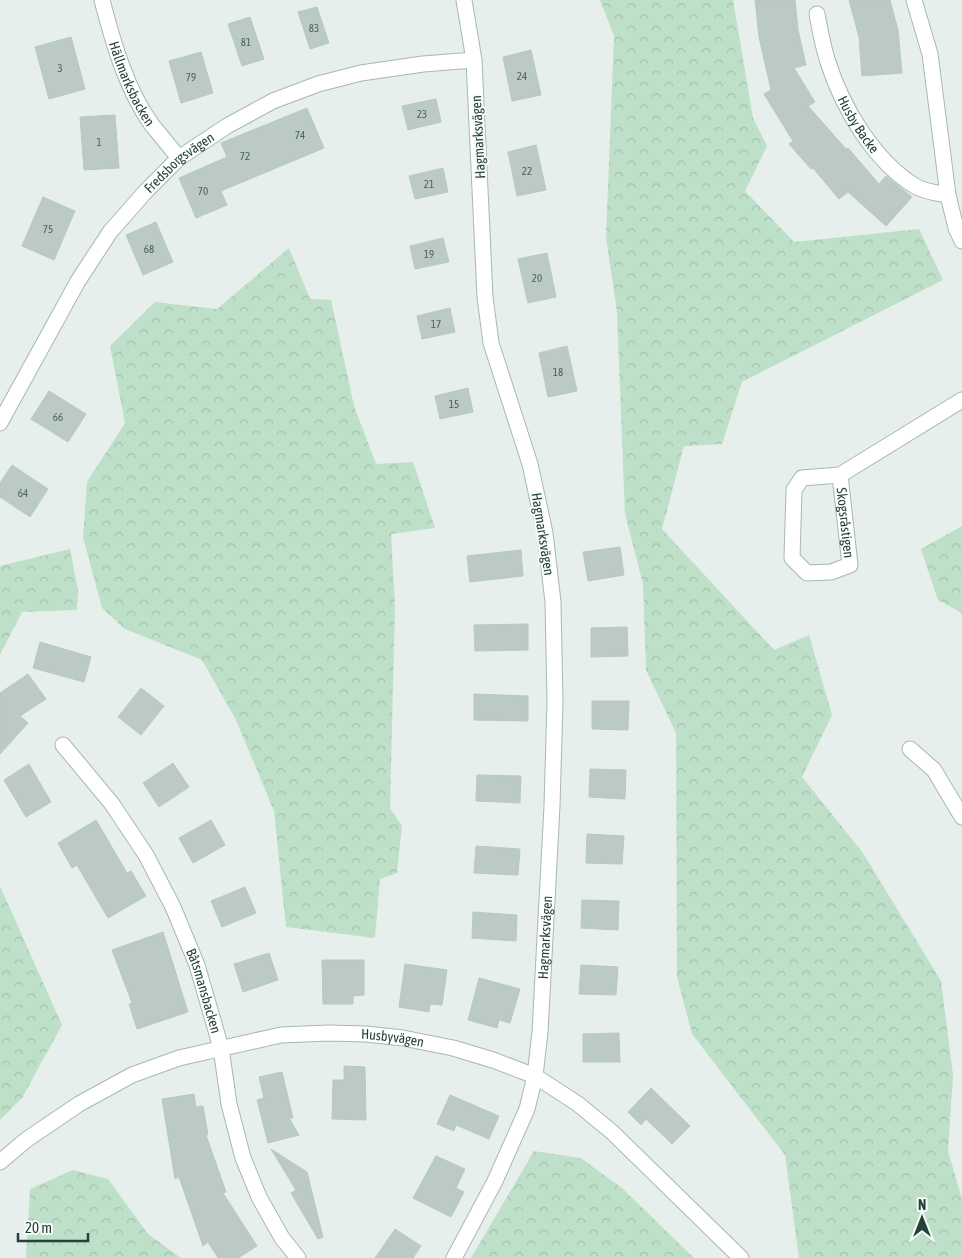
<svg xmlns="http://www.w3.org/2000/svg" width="962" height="1258" font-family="'Asap Condensed',sans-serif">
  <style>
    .forest { fill: url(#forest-crowns) }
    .building { fill: #bbcac4; stroke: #b8c9c2 }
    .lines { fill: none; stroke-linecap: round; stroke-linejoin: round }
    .minor-casing { stroke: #a8b8b2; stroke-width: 17 }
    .minor { stroke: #fff; stroke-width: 15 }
    .labels { text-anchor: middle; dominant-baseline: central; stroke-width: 4; stroke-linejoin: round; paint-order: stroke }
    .number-label { font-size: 11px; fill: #4a645c }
    .street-label { font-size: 14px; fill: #24423a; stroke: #f7fbf9 }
  </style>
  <defs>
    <pattern id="forest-crowns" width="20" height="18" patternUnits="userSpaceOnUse" patternTransform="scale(1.25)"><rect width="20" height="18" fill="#bfe0c8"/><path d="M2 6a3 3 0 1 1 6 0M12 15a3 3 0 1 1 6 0" fill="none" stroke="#a4c1ad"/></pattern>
  </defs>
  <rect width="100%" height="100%" fill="#e6efeb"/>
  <g class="forest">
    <polygon points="600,0 733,0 753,118 767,146 745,191 794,242 919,229 943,280 742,382 722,444 684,446 662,529 774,650 809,635 832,715 802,777 863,853 941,981 953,1075 948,1151 962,1199 962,1258 799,1258 785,1155 692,1034 677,977 676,733 646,670 643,584 625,514 617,312 606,237 614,36"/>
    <polygon points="289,248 310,299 331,300 354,406 376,464 413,462 435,528 391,534 395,606 390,808 402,826 397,873 380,879 375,938 286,927 274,811 236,720 202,660 125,629 102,608 83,537 87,482 125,423 110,346 155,302 217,309"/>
    <polygon points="962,526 962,616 960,612 938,600 921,549"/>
    <polygon points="70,549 78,591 77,610 22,612 0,655 0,566"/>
    <polygon points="0,886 62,1025 22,1098 0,1120"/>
    <polygon points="534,1151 581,1158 623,1189 694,1258 471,1258"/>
    <polygon points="73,1170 108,1179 148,1234 181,1258 26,1258 30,1189"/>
  </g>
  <g class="building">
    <polygon points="755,0 795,0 798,30 806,65 794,68 815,102 808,106 846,149 848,148 879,184 886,176 912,197 886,226 848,192 839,199 813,168 811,169 789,144 793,141 764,94 771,90 759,37"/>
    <polygon points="849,0 890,0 898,30 902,73 862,76 859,37"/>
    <polygon points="317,7 329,43 310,49 298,12"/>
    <polygon points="250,17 264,59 242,66 228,24"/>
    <polygon points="71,37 85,89 49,99 35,47"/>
    <polygon points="531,50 541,95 512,101 503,57"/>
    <polygon points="201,52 213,93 181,103 169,61"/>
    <polygon points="436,99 441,122 408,130 402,106"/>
    <polygon points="307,108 324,148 221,191 227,205 196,218 179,178 227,157 221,143"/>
    <polygon points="115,115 119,168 84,170 80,117"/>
    <polygon points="536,145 546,190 517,196 508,152"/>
    <polygon points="443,168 448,192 415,199 409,176"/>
    <polygon points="43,197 75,211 54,260 22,246"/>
    <polygon points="156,222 173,262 143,275 126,235"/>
    <polygon points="443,238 449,262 415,269 410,246"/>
    <polygon points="547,253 556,297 528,303 518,259"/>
    <polygon points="450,308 455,332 422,339 417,316"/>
    <polygon points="567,346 577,391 548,397 539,353"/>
    <polygon points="468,388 473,412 440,419 435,396"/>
    <polygon points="49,391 86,414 68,442 31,419"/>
    <polygon points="12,465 48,489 30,517 0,497 0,483"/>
    <polygon points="620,547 624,575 588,581 583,552"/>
    <polygon points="521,550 523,576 470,582 467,556"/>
    <polygon points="528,624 528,650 475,651 474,625"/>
    <polygon points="627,627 628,656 591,657 591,628"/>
    <polygon points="40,642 91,657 84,682 33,668"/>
    <polygon points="28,674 46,699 20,716 28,723 0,754 0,693"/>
    <polygon points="141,688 164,706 141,735 118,717"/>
    <polygon points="474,694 528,696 528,721 474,720"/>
    <polygon points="592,701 629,701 628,730 592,729"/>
    <polygon points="173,763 189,787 159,807 143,783"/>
    <polygon points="29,764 51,802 26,817 4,780"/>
    <polygon points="590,769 626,770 625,799 589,797"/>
    <polygon points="477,775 521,776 520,803 476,801"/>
    <polygon points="96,820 127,873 131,871 146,896 108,918 77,865 72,868 58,843"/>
    <polygon points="211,820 225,845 193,863 179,838"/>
    <polygon points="587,834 624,836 622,864 586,863"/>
    <polygon points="476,846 520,849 518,875 474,873"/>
    <polygon points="245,887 256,913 222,927 211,901"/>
    <polygon points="582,900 619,901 618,930 581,928"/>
    <polygon points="473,912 517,915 516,941 472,938"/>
    <polygon points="163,932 188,1012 137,1029 129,1004 132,1003 112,950"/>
    <polygon points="269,953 278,980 243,992 234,964"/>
    <polygon points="322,960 364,960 364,995 353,996 353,1004 323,1004"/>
    <polygon points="405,964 447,970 442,1005 430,1004 429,1012 399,1007"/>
    <polygon points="581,965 618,967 616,995 579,994"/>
    <polygon points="479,978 520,989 510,1023 499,1020 497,1028 468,1020"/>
    <polygon points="619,1033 620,1062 583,1062 583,1034"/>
    <polygon points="344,1066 365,1067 366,1120 332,1119 333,1080 344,1080"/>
    <polygon points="282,1072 293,1118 289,1118 299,1135 268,1143 257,1100 264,1098 259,1077"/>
    <polygon points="651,1088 690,1126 672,1144 646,1119 641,1125 628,1112"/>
    <polygon points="194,1094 196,1107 203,1106 208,1135 206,1135 226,1192 223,1193 257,1246 238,1258 218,1258 208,1242 203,1246 179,1177 175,1179 162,1099"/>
    <polygon points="450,1095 499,1116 489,1139 456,1125 454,1131 437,1124"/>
    <polygon points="271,1149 307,1172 323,1237 318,1239 291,1193 296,1190"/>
    <polygon points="436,1156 465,1169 456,1188 464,1192 451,1217 413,1198"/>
    <polygon points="395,1229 421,1246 413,1258 375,1258"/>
  </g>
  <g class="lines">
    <g class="minor-casing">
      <g id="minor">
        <path id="s1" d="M102,0C113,42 126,89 152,125C161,136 170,147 179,158"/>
        <polyline points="914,0 930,54 948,195 956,228 962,241"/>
        <path id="s2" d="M817,14C820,30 823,47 828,62C842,107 874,161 915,186C925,192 937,193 948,195"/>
        <path id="s3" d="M0,423L78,281L110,232L146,191L179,158L227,126L273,101L318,84L361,73L423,64L474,60"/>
        <path id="s4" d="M840,475L850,565L831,572L807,573L792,558L794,490L802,478L840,475L962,400"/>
        <path id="s5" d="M63,745L112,804L146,855L173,907L197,965L221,1048L229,1104L243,1158L259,1197L282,1238L298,1258"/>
        <polyline points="910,749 934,770 962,817"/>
        <path id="s6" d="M0,1162L26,1140L79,1104L132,1075L179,1058L281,1035L328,1033L366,1034L403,1038L453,1048L493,1060L535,1076L578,1104L612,1132L741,1258"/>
        <path id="s7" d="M454,1258L495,1181L527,1109L535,1076L540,1032L552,806L555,702L553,602L545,533L530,464L491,343L485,297L474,60L464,0"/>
      </g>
    </g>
    <use href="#minor" class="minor"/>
  </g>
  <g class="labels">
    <g class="number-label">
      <text x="314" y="28">83</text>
      <text x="246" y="42">81</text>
      <text x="60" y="68">3</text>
      <text x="522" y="76">24</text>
      <text x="191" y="77">79</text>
      <text x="422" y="114">23</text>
      <text x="300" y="135">74</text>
      <text x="99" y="142">1</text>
      <text x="245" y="156">72</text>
      <text x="527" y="171">22</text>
      <text x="429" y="184">21</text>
      <text x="203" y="191">70</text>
      <text x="48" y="229">75</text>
      <text x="149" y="249">68</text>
      <text x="429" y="254">19</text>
      <text x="537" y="278">20</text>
      <text x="436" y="324">17</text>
      <text x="558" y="372">18</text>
      <text x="454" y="404">15</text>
      <text x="58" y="417">66</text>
      <text x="23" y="493">64</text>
    </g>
    <g class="street-label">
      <text stroke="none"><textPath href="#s1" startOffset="89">Hällmarksbacken</textPath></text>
      <text stroke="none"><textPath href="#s2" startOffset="119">Husby Backe</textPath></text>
      <text transform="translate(478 137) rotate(-93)">Hagmarksvägen</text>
      <text stroke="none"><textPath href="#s3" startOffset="319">Fredsborgsvägen</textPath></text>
      <text stroke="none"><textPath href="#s4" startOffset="48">Skogsråstigen</textPath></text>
      <text transform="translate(543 534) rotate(81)">Hagmarksvägen</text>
      <text stroke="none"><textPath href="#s7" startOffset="339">Hagmarksvägen</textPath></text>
      <text stroke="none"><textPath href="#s5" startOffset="286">Båtsmansbacken</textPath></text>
      <text stroke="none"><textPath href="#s6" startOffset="425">Husbyvägen</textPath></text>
    </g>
  </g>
  <g transform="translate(922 1218)" stroke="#f7fbf9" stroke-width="4" paint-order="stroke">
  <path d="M0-4L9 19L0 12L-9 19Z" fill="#24423a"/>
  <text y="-8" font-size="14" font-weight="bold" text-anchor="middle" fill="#24423a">N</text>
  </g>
  <path d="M18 1233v8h70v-8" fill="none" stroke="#24423a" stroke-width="2.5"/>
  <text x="25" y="1233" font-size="15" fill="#24423a" stroke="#f7fbf9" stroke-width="4" paint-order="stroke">20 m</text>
</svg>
